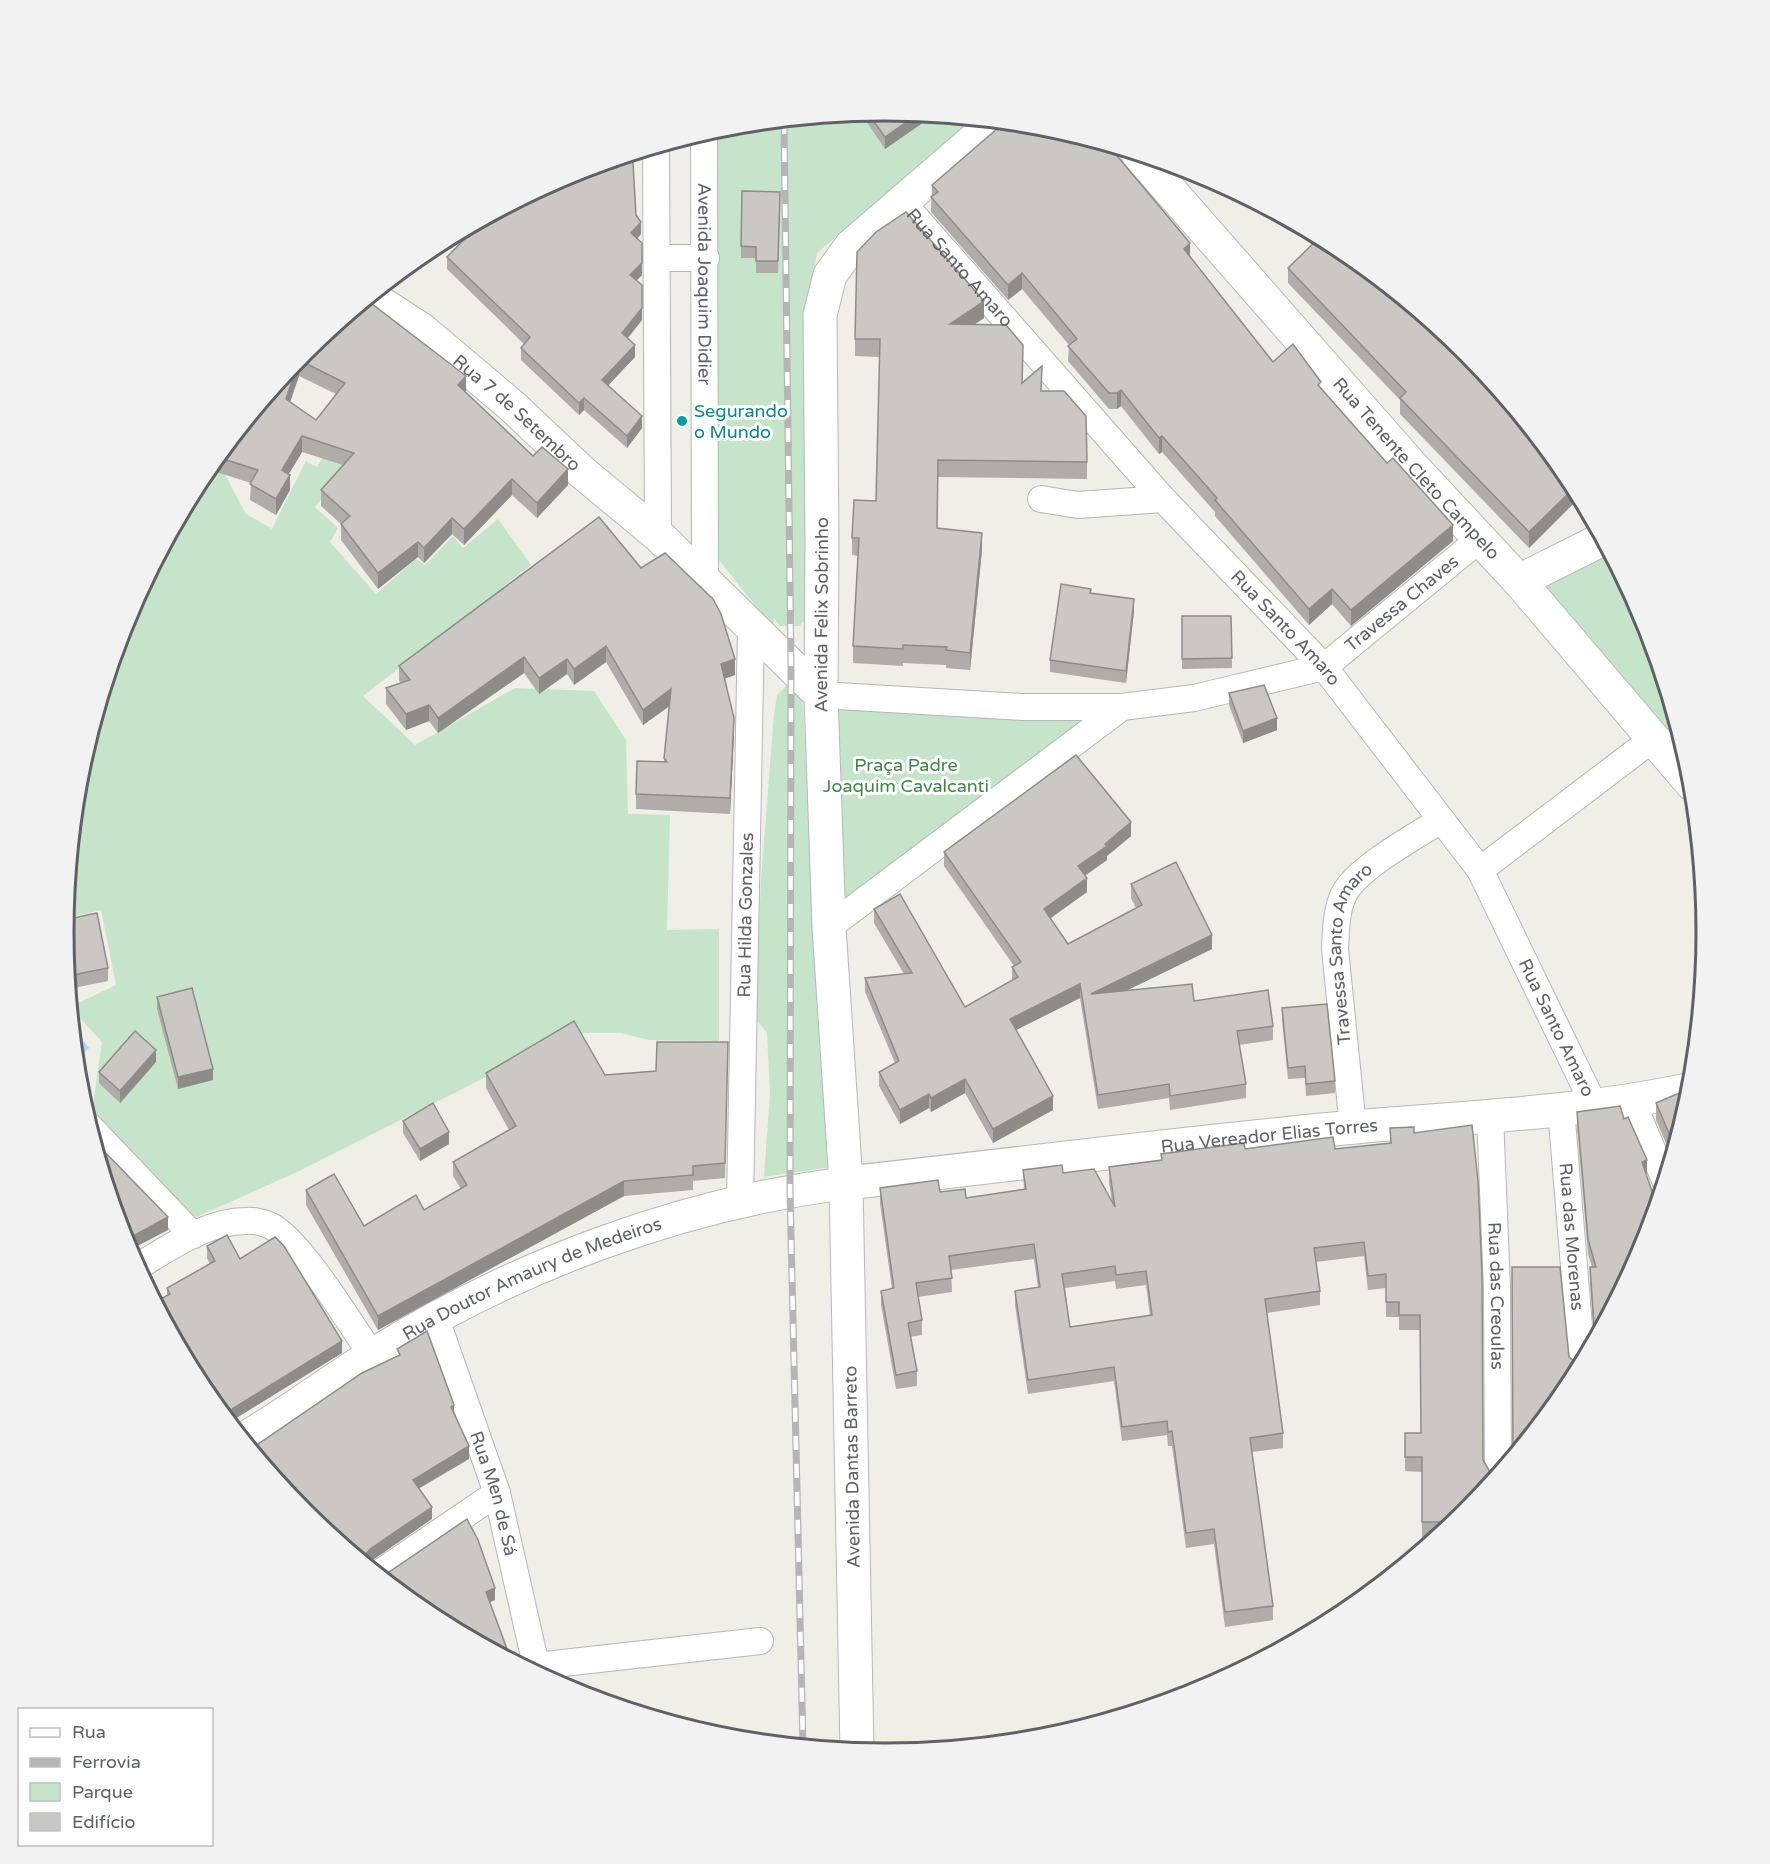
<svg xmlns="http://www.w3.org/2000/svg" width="1770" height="1864" font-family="'Varela Round',sans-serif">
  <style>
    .green { fill: #c6e4c9 }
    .water { fill: #afd3f7 }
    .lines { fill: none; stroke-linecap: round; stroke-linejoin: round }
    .minor-casing { stroke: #b4b6ba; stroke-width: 28 }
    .tertiary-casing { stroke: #b4b6ba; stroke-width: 34 }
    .secondary-casing { stroke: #b6b8bd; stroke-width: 35 }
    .minor { stroke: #fff; stroke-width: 26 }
    .tertiary { stroke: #fff; stroke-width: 32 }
    .secondary { stroke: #fff; stroke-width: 33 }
    .rail-casing { stroke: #b5b5b6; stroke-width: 7 }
    .rail { stroke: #fff; stroke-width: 4.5; stroke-dasharray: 14; stroke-linecap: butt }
    .wall { fill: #afaca9; fill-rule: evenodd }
    .shaded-wall { fill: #8e8c89 }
    .building { fill: #cbc8c4; stroke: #8e8c89; stroke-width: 1.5; fill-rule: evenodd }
    .culture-dot { fill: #0f9aa8; stroke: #fff; stroke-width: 2 }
    .labels { text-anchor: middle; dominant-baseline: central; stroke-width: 6; stroke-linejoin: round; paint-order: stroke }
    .street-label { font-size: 18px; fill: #5f6166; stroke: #fff }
    .culture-label { font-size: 18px; fill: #0d838f; stroke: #fff; text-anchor: start }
    .park-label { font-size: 18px; fill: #3f8547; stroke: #fff }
    .rim { fill: none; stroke: #5f6166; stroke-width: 3 }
  </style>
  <rect width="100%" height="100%" fill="#efeee7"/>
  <g class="green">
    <polygon points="885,110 975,119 817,253 812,284 814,613 799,626 779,626 774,618 774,629 715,555 713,129 725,126"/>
    <polygon points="328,448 348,466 315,507 338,528 330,542 376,594 416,559 425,565 453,536 463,548 498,519 531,565 363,696 415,745 515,688 594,691 626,740 628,814 670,815 667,930 719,929 719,1041 649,1040 621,1033 574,1033 295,1173 194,1218 92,1112 102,1042 70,1007 116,985 101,910 64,919 79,771 126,617 202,475 216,458 246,514 272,529 306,461 317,467"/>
    <polygon points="1611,555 1645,618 1684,748 1545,587"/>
    <polygon points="787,685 797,685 801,690 803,705 818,987 831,1167 764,1177 770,1094 767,1033 755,1018 761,880 774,714 777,695"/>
    <polygon points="838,707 1090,717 845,901"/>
  </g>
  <polygon class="water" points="71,1010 77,1033 89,1048 76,1060"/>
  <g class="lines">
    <g class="minor-casing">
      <g id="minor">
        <path id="s1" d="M704,132L705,580"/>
        <polyline points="656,147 658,535"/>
        <path id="s2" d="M903,203L1163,499L1324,667L1480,870L1594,1105"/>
        <polyline points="658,258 706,258"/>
        <polyline points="1041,499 1078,505 1163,499"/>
        <path id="s3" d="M821,695L1023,707H1122L1194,698L1324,667L1480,539"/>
        <polyline points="1480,870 1654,738"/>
        <polyline points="829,927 1122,707"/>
        <polyline points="1631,1099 1665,1180"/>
        <path id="s4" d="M1561,1109L1582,1363"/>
        <path id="s5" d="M1490,1116L1497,1288L1498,1474"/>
        <polyline points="89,1126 193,1235"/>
        <path id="s6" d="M1353,1127L1335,949C1336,931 1336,910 1344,894C1357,868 1416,836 1441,820"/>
        <path id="s7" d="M740,1201L751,628"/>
        <path d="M137,1267C169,1248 206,1221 246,1221C254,1220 266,1223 273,1227C306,1249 348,1321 372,1355"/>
        <path id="s8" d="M436,1319L497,1493L538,1674"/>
        <polyline points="378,1574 497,1493"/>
        <polyline points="536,1666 760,1641"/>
      </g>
    </g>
    <g class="tertiary-casing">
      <g id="tertiary">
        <path id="s9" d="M243,1439C288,1413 328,1382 372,1355C515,1266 679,1204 846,1183"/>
      </g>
    </g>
    <g class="secondary-casing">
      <g id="secondary">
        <path id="s10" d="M1138,154L1410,464L1519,581L1692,784"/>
        <path id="s11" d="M370,296L422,330L512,406L583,473L658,535L821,695"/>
        <polyline points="1519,581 1603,539"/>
        <path id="s12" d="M846,1183C1015,1165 1185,1142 1355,1127C1467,1117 1581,1113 1692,1089"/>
        <path id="s13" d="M857,1751L846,1183L829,927L821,695L822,541L820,315L830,275L851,246L996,121"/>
      </g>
    </g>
    <use href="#minor" class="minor"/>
    <use href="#tertiary" class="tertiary"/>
    <use href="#secondary" class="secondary"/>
    <g class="rail-casing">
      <polyline id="rail" points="784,120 791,666 790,1191 803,1746"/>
    </g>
    <use href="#rail" class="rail"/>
  </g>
  <g class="wall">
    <polygon points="885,110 924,114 924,122 885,149 860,112"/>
    <polygon points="932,185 1190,257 1273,362 1321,389 1453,541 1351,626 1332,604 1309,625 1215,516 1215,512 1162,452 1159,454 1121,406 1117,409 1109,409 1068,361 1069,345 1022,289 1008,300 931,212"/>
    <polygon points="780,204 778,273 756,273 756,258 741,258 741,246"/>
    <polygon points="641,234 637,239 642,275 636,281 642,320 628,338 635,357 608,385 642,428 627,448 584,410 579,415 521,360 521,348 524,344 447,269 447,257"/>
    <polygon points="439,243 432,259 421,254 429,248"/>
    <polygon points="1288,268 1569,476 1580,497 1529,548 1400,414 1400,400 1288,283"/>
    <polygon points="984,318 975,324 1023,363 1022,383 1042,391 1087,462 1087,479 938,477 937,528 982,550 970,670 946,668 946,665 903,663 903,666 853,663 853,646 858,556 852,555 852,538 876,501 880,357 855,356 855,339"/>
    <path d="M304,351L466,392V393L533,456L568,485L537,518L512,495L464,545L452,534L424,563L418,557L378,589L341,540V524L321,506V490L343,465L302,452L289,474L290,490L276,515L250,500L251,483L207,469ZM299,376L336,394L316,420L290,402Z"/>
    <polygon points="641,568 735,675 725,678 734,733 730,814 636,809 636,794 664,762 669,706 643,725 606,662 574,685 567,674 539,694 524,673 438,733 429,721 406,730 386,704 386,688 401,683 399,681 399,666"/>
    <polygon points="1091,594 1134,611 1126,683 1050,672 1050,660"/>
    <polygon points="1182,616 1231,616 1232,668 1182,669"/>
    <polygon points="1229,693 1277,730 1243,743 1229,705"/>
    <polygon points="1131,836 1107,856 1107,860 1085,876 1087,892 1050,918 1068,944 1136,908 1131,898 1131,884 1212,949 1127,990 1194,1001 1273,1026 1273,1040 1239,1045 1246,1084 1246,1098 1170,1110 1169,1098 1098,1109 1080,998 1016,1030 1053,1110 993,1143 965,1093 931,1112 929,1108 900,1124 879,1086 879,1072 895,1063 865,992 865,978 904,974 874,923 874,909 965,1007 1012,980 1012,967 1014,966 944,866 944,852"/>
    <polygon points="63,932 108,968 108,981 69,989"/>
    <polygon points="157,997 213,1080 178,1089 157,1009"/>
    <polygon points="1282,1008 1335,1081 1335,1093 1306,1096 1305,1078 1288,1079 1282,1020"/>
    <polygon points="728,1042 725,1178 693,1181 693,1190 624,1196 378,1330 306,1205 306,1190 364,1226 424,1210 461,1189 453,1176 453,1162 509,1130 486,1088 486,1073 605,1075 656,1071"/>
    <polygon points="156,1062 120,1103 99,1083 99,1072"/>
    <polygon points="1691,1091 1672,1157 1656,1120 1656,1103"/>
    <polygon points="1577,1112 1647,1175 1644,1247 1594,1341 1590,1281 1590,1267 1592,1267 1588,1254 1577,1126"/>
    <polygon points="403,1121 449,1144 420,1161 403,1133"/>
    <path d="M1390,1128L1466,1513L1438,1536L1422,1537V1472L1405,1471V1447L1421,1433L1420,1330H1399V1317H1386V1288L1368,1290L1364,1256L1316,1262L1320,1291V1305L1267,1313L1283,1433V1448L1252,1452L1273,1606V1620L1225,1627L1214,1544L1186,1548L1172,1446H1168L1167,1435L1122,1441L1114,1381L1028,1394L1015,1305V1291L1038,1287L1034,1259L951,1270L952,1292L918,1297L922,1320V1335L910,1337L917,1371V1386L896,1389L881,1305V1291L892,1289L880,1203V1188L940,1192L966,1198L1024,1189L1023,1170L1063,1173L1112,1202L1109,1182V1167L1161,1160V1154L1245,1149H1335L1390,1143ZM1115,1281L1116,1289L1146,1285L1150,1316L1070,1327L1065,1288Z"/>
    <polygon points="207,1246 240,1259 342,1353 233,1420 233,1422 230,1424 201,1388 167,1296 167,1288 210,1264 207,1258"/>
  </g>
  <g class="shaded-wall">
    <polygon points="919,113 924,114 924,122 885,149 885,137"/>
    <polygon points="641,222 641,234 631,245 631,233"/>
    <polygon points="439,243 432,259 432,246"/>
    <polygon points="1190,243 1190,259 1184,249"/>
    <polygon points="642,263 642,275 630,287 630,275"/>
    <polygon points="1022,273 1022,289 1008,300 1008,285"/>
    <polygon points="984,301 984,318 950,341 950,324"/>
    <polygon points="642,308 642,320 622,345 622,333"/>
    <polygon points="635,345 635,357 602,392 602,380"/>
    <polygon points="299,360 299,376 286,414 286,399"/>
    <polygon points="466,376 466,392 458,401 458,385"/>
    <polygon points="1121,390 1121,406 1117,409 1117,393"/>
    <polygon points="584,398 584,410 579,415 579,403"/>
    <polygon points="642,416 642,428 627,448 627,436"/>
    <polygon points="302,436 302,452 282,485 282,470"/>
    <polygon points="1162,436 1162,452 1159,454 1159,438"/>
    <polygon points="568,469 568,485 537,518 537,503"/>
    <polygon points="290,475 290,490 276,515 276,499"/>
    <polygon points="512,479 512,495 464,545 464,529"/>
    <polygon points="1575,487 1580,497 1529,548 1529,532"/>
    <polygon points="452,518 452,534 424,563 424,548"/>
    <polygon points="1453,525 1453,541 1351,626 1351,610"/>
    <polygon points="982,533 982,550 970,670 970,653"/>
    <polygon points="418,542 418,557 378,589 378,573"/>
    <polygon points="1332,589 1332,604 1309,625 1309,609"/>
    <polygon points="1134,599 1134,611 1126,683 1126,671"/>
    <polygon points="606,646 606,662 574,685 574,669"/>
    <polygon points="524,657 524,673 438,733 438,718"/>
    <polygon points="567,659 567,674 539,694 539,678"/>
    <polygon points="735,659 735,675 721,680 721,664"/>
    <polygon points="671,689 671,705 643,725 643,710"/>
    <polygon points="429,705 429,721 406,730 406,714"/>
    <polygon points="734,718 734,733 730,814 730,798"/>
    <polygon points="1277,718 1277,730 1243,743 1243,731"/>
    <polygon points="1131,822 1131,836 1107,856 1107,860 1078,880 1078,866"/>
    <polygon points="1087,878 1087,892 1044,923 1044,909"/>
    <polygon points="1212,935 1212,949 1091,1008 1091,994"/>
    <polygon points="1080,984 1080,998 1010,1033 1010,1019"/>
    <polygon points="156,1050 156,1062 120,1103 120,1091"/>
    <polygon points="213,1069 213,1080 178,1089 178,1077"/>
    <polygon points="965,1079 965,1093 931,1112 931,1098"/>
    <polygon points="929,1094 929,1108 900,1124 900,1110"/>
    <polygon points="1053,1096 1053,1110 993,1143 993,1129"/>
    <polygon points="449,1132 449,1144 420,1161 420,1149"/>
    <polygon points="1647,1160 1647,1175 1642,1162"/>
    <polygon points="624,1181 624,1196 378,1330 378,1316"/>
    <polygon points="168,1217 168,1230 128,1251 124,1241"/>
    <polygon points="342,1341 342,1353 233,1420 233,1422 230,1424 224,1416 232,1409"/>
    <polygon points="454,1405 454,1417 451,1407"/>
    <polygon points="469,1446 469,1459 413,1492 413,1480"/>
    <polygon points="432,1507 432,1519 370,1562 367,1565 363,1562 364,1556 370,1549"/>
    <polygon points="495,1588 495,1600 486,1604 486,1592"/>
  </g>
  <g class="building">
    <polygon points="885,110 919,113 885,137 867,112"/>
    <polygon points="1005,122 1046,126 1108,145 1190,243 1184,249 1273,362 1293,344 1321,382 1318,385 1387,463 1393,458 1453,525 1351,610 1332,589 1309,609 1215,500 1217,498 1162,436 1159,438 1121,390 1117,393 1109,393 1068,346 1077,339 1022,273 1008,285 931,197 938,192 932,185"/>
    <polygon points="626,156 633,163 636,215 641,222 631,233 642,243 642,263 630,275 642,285 642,308 622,333 635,345 602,380 642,416 627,436 584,398 579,403 521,348 530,337 447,257 485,218 558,179 558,180 571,172"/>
    <polygon points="742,191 780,192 778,261 756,261 756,247 741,246"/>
    <polygon points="906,212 984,301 950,324 1006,325 1023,345 1022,383 1042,366 1041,391 1064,391 1086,416 1087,462 938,460 937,528 982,533 970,653 946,650 947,647 903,645 903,649 853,646 859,538 852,538 854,500 876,501 880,339 855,339 857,252 876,232"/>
    <polygon points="1320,237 1342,249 1466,351 1569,476 1575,487 1529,532 1400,398 1406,392 1288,268"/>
    <path d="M365,301L372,304L466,376L458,385L533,456L542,447L568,469L537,503L512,479L464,529L452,518L424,548L418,542L378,573L341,524L350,516L321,490L354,453L302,436L282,470L290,475L276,499L250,484L258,470L217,457L304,351ZM299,360L345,383L316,420L286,399Z"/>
    <polygon points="599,517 641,568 665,553 713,599 721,614 735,659 721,664 734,718 730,798 636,794 637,761 667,762 664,758 671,689 643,710 606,646 574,669 567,659 539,678 524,657 438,718 429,705 406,714 386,688 410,680 399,666"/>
    <polygon points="1061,584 1091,589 1090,593 1134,599 1126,671 1050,660"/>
    <polygon points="1182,616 1231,616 1232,658 1182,659"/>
    <polygon points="1264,685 1277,718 1243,731 1229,693"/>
    <polygon points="1076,755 1131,822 1105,844 1107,846 1078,866 1087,878 1044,909 1068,944 1142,905 1131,884 1176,862 1212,935 1091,994 1192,984 1194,1001 1268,990 1273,1026 1237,1031 1246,1084 1170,1096 1169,1084 1098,1095 1080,984 1010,1019 1053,1096 993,1129 965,1079 931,1098 929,1094 900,1110 879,1072 899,1061 865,978 912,973 874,909 900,894 965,1007 1018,977 1012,967 1021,962 944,852"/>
    <polygon points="97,913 108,968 67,976 63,932 64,920"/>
    <polygon points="192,988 213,1069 178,1077 157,997"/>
    <polygon points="1327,1004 1335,1081 1306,1084 1305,1066 1288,1068 1282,1008"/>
    <polygon points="574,1021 605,1075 656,1071 657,1042 728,1042 725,1163 693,1166 693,1175 624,1181 378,1316 306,1190 334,1174 364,1226 416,1195 424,1210 467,1185 453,1162 516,1126 486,1073"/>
    <polygon points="135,1031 156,1050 120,1091 99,1072"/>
    <polygon points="1691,1091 1691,1093 1675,1147 1656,1103 1677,1094"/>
    <polygon points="433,1103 449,1132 420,1149 403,1121"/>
    <polygon points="1620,1106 1624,1119 1628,1117 1647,1160 1642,1162 1657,1206 1644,1247 1595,1339 1590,1267 1596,1267 1588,1239 1577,1112"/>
    <path d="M1472,1125L1478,1181L1482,1274L1483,1460L1490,1472L1498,1474L1466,1513L1456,1522H1422V1457H1405V1433H1421L1420,1315H1399V1302H1386V1274L1368,1276L1364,1242L1314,1248L1320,1291L1265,1299L1283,1433L1250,1438L1273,1606L1225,1612L1214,1529L1186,1533L1172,1431L1168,1432L1167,1421L1122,1427L1114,1367L1028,1380L1015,1291L1040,1287L1034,1244L949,1256L952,1278L916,1283L922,1320L908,1323L917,1371L896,1375L881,1291L894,1288L880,1188L938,1180L940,1192L965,1189L966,1198L1026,1189L1023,1170L1062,1165L1063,1173L1094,1169L1115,1207L1109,1167L1162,1160L1161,1154L1244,1143L1245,1149L1333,1137L1335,1149L1391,1143L1390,1128L1414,1127V1133ZM1115,1266L1116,1275L1146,1271L1152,1315L1070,1327L1062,1274Z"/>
    <polygon points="100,1147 168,1217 124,1241 96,1149"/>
    <polygon points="227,1235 240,1259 275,1237 284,1246 342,1341 232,1409 233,1411 224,1416 201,1388 155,1302 170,1294 167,1288 215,1261 207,1246"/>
    <polygon points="1512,1267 1560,1267 1569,1357 1575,1362 1582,1363 1577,1373 1575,1368 1575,1377 1568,1389 1513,1456"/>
    <polygon points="427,1331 454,1405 451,1407 469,1446 413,1480 432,1507 370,1549 364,1556 363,1562 304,1513 251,1449 362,1373 400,1355 397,1349"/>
    <polygon points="467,1519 478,1540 495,1588 486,1592 511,1660 428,1615 379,1575 386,1574"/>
  </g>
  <circle class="culture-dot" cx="682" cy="421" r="6"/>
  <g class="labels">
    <g class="street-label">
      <text stroke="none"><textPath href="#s2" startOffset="86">Rua Santo Amaro</textPath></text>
      <text stroke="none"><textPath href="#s1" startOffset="152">Avenida Joaquim Didier</textPath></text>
      <text stroke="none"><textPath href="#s11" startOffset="188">Rua 7 de Setembro</textPath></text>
      <text stroke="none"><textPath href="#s10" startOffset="420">Rua Tenente Cleto Campelo</textPath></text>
      <text stroke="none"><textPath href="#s3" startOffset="608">Travessa Chaves</textPath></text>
      <text stroke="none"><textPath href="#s13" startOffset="1137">Avenida Felix Sobrinho</textPath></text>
      <text stroke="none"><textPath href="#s2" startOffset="572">Rua Santo Amaro</textPath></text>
      <text stroke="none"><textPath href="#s7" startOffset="286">Rua Hilda Gonzales</textPath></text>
      <text stroke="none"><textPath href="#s6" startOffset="178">Travessa Santo Amaro</textPath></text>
      <text stroke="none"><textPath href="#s2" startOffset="1058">Rua Santo Amaro</textPath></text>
      <text stroke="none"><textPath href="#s12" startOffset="426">Rua Vereador Elias Torres</textPath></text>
      <text stroke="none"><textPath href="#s4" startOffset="128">Rua das Morenas</textPath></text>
      <text stroke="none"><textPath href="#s9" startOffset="332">Rua Doutor Amaury de Medeiros</textPath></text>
      <text stroke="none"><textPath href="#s5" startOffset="180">Rua das Creoulas</textPath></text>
      <text transform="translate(852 1467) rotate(-91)">Avenida Dantas Barreto</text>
      <text stroke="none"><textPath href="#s8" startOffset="184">Rua Men de Sá</textPath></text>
    </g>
    <g class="culture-label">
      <text x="694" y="411">Segurando<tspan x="694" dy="21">o Mundo</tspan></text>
    </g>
    <g class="park-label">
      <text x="906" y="765">Praça Padre<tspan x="906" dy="21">Joaquim Cavalcanti</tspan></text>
    </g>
  </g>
  <path d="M0 0H1770V1864H0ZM74 932a811 811 0 1 1 1622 0a811 811 0 1 1-1622 0Z" fill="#f2f2f3" fill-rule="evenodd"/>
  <path class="rim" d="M74 932a811 811 0 1 1 1622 0a811 811 0 1 1-1622 0Z"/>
  <rect x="18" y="1708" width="195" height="138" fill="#ffffff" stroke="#bfc0c2" stroke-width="1.5"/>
  <rect x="30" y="1728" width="30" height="9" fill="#ffffff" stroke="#bfc0c2" stroke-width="1.5"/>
  <text x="72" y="1738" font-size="18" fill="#5f6166">Rua</text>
  <rect x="30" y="1758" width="30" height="9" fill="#b5b5b6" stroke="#bfc0c2" stroke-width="1.5"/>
  <text x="72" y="1768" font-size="18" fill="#5f6166">Ferrovia</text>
  <rect x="30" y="1783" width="30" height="18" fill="#c6e4c9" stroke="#bfc0c2" stroke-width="1.5"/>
  <text x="72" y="1798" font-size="18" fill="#5f6166">Parque</text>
  <rect x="30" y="1813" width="30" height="18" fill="#cbc8c4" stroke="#bfc0c2" stroke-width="1.5"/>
  <text x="72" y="1828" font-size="18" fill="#5f6166">Edifício</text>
</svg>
